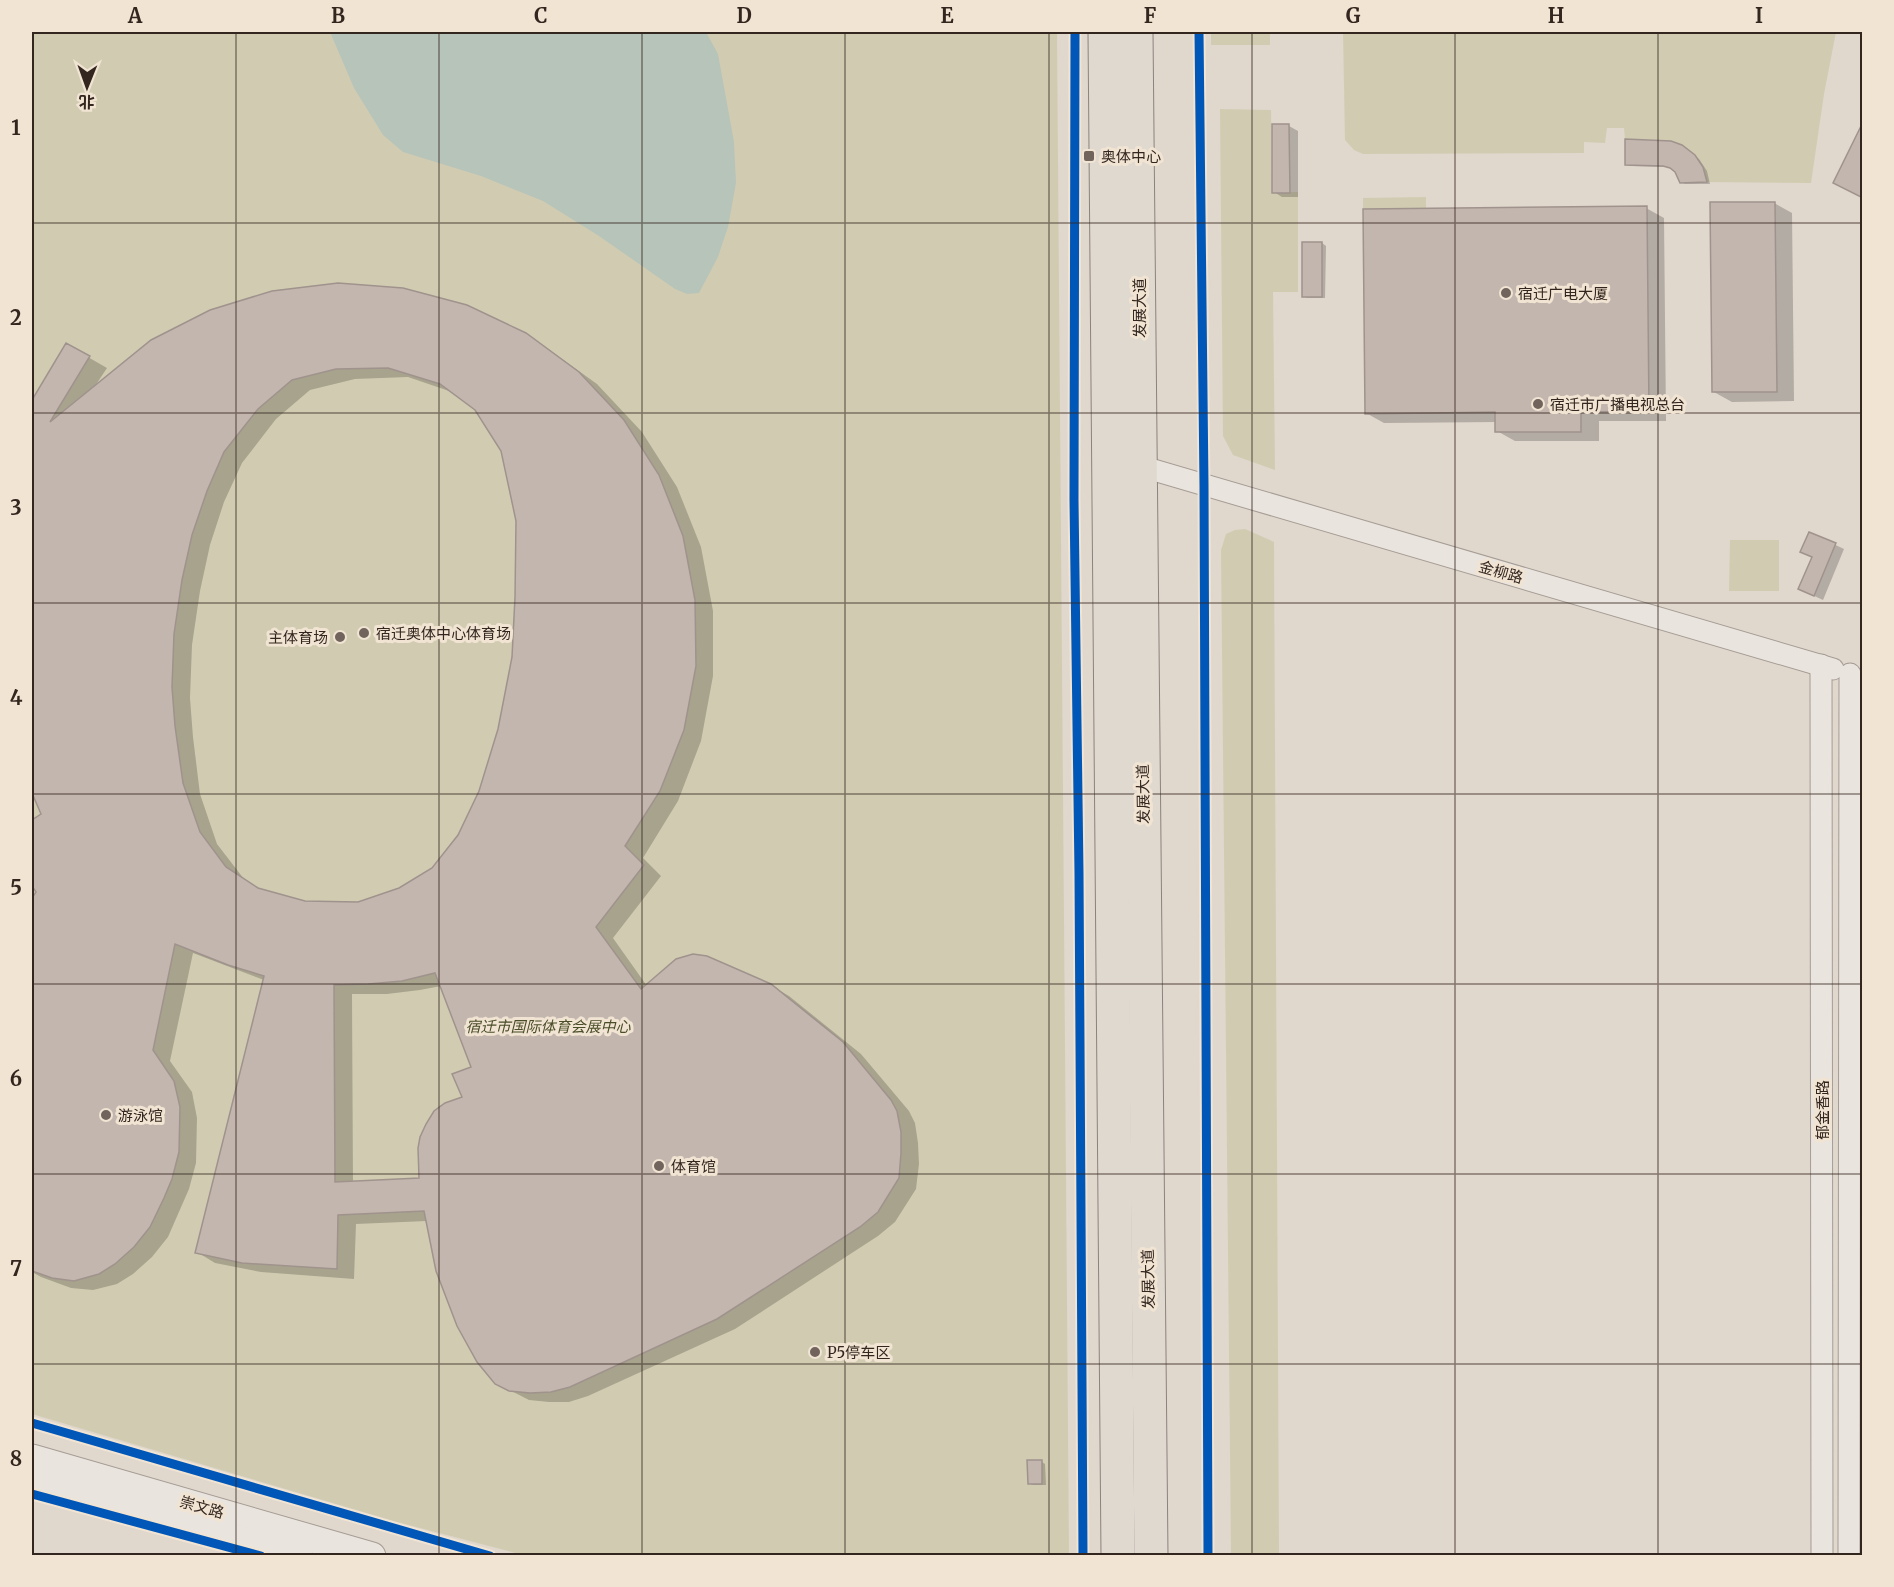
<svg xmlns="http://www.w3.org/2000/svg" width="1894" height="1587" font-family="Merriweather,'Noto Sans SC',serif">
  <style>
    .green { fill: #d1ccb1 }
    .water { fill: #b7c4ba }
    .shadow { fill: #0003; fill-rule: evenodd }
    .building { fill: #c3b6ae; stroke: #a0938d; stroke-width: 1.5; fill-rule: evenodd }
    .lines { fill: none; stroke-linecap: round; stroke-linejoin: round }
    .minor-casing { stroke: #a59d96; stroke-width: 23 }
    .tertiary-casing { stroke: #a59d96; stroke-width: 29 }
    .primary-casing { stroke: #8b837d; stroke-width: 35 }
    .minor { stroke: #e9e4dd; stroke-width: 21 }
    .tertiary { stroke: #e9e4dd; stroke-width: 27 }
    .primary { stroke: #e0d9d0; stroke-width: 33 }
    .cycleway-casing { stroke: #f1e4d3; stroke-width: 13 }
    .cycleway { stroke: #0057b8; stroke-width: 9 }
    .grid { fill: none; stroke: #33261f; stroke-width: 1.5; stroke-opacity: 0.55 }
    .poi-dot { fill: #70645c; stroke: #f1e4d3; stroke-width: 2 }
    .labels { text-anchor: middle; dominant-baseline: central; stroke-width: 6; stroke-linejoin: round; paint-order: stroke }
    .poi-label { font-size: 15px; fill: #33261f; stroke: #f1e4d3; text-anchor: start }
    .street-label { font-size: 15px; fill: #33261f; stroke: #f1e4d3 }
    .park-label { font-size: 15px; font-style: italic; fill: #494d28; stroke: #f1e4d3 }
    .neatline { fill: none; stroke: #33261f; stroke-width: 2 }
    .grid-label { font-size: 20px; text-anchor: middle; font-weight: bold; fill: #33261f }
  </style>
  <rect width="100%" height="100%" fill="#e0d7cd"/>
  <g class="green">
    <polygon points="32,32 1057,32 1069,1555 523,1555 397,1522 32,1414"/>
    <rect x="1211" y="32" width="59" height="13"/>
    <path d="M1343,32H1836L1824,94L1811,183L1707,182C1695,136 1665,141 1625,139L1624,128H1607L1605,143L1584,142V153L1363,154L1354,150L1345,140Z"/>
    <polygon points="1220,109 1271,110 1272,192 1298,192 1298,292 1273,292 1275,470 1233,455 1223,436"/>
    <polygon points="1426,197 1426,208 1363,209 1363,198"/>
    <polygon points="1245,529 1274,542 1279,1556 1231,1555 1221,550 1226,534 1235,530"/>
    <polygon points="1730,540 1779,540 1779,591 1729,591"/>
  </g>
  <polygon class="water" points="330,32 706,32 718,54 734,142 736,183 728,227 718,257 699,293 687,294 675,289 599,236 543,201 481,176 403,152 383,135 354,88"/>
  <g class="shadow">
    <polygon points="1273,126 1289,126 1298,131 1298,197 1282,197 1274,192"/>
    <polygon points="1686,149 1699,159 1707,171 1710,184 1685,184 1681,182 1677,171 1668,167 1630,166 1626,164"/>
    <polygon points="1774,203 1792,213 1794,401 1732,402 1714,392"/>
    <polygon points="1646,208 1664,218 1666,421 1599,421 1599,441 1515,441 1497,431 1497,422 1384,423 1366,413"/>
    <polygon points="1304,243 1322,243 1326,246 1325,298 1307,298 1303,296"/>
    <path d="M525,335L544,346L597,384L642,432L677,487L701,547L713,611V676L701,741L678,801L643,858L661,876L613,938L647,986L770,985L789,996L861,1054L909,1111L915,1123L918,1143L919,1164L916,1189L895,1222L878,1236L735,1329L588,1396L569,1402H549L529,1400L496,1383L427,1221L356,1224L354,1279L261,1272L215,1263L197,1252L264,980L193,953L170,1061L192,1092L197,1118L196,1163L189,1189L168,1237L152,1257L133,1274L117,1284L93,1290L71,1288L41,1277L32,1272V900L38,892L32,883V822L42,814L32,790V404L67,345L107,368L95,386ZM408,377L452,392L476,409L502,450L517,521L514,657L499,729L481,792L459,836L433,869L399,890L358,904L305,902L260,890L244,879L217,844L200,794L193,737L190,698L192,645L200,591L210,545L224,502L242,463L276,419L310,390L355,379ZM441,986L473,1067L464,1098L421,1179L353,1183L352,994H387L420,990Z"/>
    <polygon points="1810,533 1844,549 1823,600 1808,593 1813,557"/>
    <polygon points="1042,1462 1045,1464 1046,1485 1033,1485 1029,1483"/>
  </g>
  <g class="building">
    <polygon points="1863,122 1863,198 1833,183"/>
    <polygon points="1272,124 1289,124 1290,193 1272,193"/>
    <polygon points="1625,139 1671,141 1682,145 1695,155 1703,167 1707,182 1680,183 1675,172 1670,168 1663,166 1625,165"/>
    <polygon points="1710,202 1775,202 1777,392 1712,392"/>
    <polygon points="1647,206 1649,411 1581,412 1581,432 1495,432 1495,412 1365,414 1363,209"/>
    <rect x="1302" y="242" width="20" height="55"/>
    <path d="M338,283L403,288L467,305L526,333L579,372L624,420L659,475L683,536L695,600L696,666L684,730L660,791L625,846L644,865L596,927L641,989L676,959L693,954L707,956L771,984L843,1042L891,1100L897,1111L901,1132V1153L899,1178L878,1212L860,1227L717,1319L570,1387L551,1392L530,1393L509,1391L495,1384L477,1362L457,1326L436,1271L424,1211L338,1215L337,1269L242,1263L195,1253L264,976L228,965L175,944L153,1050L174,1081L180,1107L179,1152L172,1179L164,1198L150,1227L134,1247L115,1264L99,1274L74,1281L52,1278L32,1271V898L36,892L32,886V820L41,814L32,793V400L66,343L90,356L50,422L151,340L210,310L272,291ZM388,368L440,384L475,410L501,451L516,521L515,597L512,657L498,729L479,791L458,835L432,868L399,888L358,902L305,901L258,888L226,867L200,832L183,783L175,726L172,687L174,634L182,580L192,535L207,491L224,452L258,409L292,380L336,369ZM435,973L471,1067L452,1074L462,1097L445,1103L434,1111L426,1124L420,1137L418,1148L419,1178L335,1182L334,985L368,984L402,981Z"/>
    <polygon points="1809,532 1836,543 1814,596 1798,589 1812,557 1800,552"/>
    <polygon points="1027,1460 1042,1460 1042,1484 1028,1484"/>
  </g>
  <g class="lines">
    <g class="minor-casing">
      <g id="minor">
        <polyline points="1140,466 1833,669"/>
        <polyline points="1821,665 1822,1556"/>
        <polyline points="1849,1556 1850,674"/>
      </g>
    </g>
    <g class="tertiary-casing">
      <g id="tertiary">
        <polyline points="32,1458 372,1556"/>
        <polyline points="32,1481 299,1556"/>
      </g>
    </g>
    <g class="primary-casing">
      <g id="primary">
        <polyline points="1105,32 1118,1556"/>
        <polyline points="1136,32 1151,1556"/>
      </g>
    </g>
    <use href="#minor" class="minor"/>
    <use href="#tertiary" class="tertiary"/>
    <use href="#primary" class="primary"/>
    <g class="cycleway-casing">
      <g id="cycleway">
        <polyline points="1075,32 1074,500 1079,873 1083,1556"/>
        <polyline points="1199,32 1204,485 1208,1556"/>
        <polyline points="32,1423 490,1556"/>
        <polyline points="32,1494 261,1556"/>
      </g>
    </g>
    <use href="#cycleway" class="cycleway"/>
  </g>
  <path class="grid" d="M236,32V1556M439,32V1556M642,32V1556M845,32V1556M1049,32V1556M1252,32V1556M1455,32V1556M1658,32V1556M32,223H1862M32,413H1862M32,603H1862M32,794H1862M32,984H1862M32,1174H1862M32,1364H1862"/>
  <g class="poi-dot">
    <rect x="1083" y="150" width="12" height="12" rx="3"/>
    <circle cx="1506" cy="293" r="6"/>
    <circle cx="1538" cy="404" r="6"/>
    <circle cx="364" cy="633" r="6"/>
    <circle cx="340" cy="637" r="6"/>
    <circle cx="106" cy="1115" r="6"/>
    <circle cx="659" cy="1166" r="6"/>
    <circle cx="815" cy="1352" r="6"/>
  </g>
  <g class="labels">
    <g class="poi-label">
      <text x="1101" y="156">奥体中心</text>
      <text x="1518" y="293">宿迁广电大厦</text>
      <text x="1550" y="404">宿迁市广播电视总台</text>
      <text x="376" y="633">宿迁奥体中心体育场</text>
      <text x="328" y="637" text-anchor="end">主体育场</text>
      <text x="118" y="1115">游泳馆</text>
      <text x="671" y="1166">体育馆</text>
      <text x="827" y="1352">P5停车区</text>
    </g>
    <g class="street-label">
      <text transform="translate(1139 308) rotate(-90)">发展大道</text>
      <text transform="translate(1501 572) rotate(16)">金柳路</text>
      <text transform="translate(1143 794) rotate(-91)">发展大道</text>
      <text transform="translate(1822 1110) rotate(-90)">郁金香路</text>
      <text transform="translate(1148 1279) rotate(-91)">发展大道</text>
      <text transform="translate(202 1507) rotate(16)">崇文路</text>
    </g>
    <g class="park-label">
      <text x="548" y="1026">宿迁市国际体育会展中心</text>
    </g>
  </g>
  <rect width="1894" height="1587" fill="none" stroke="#f1e4d3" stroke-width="66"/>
  <g transform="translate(87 87) rotate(181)" stroke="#f1e4d3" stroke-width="4.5" paint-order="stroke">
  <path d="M0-4.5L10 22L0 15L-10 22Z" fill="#33261f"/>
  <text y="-9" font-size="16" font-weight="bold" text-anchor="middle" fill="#33261f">北</text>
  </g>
  <rect x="33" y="33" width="1828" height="1521" class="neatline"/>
  <g class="grid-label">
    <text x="135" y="23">A</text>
    <text x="338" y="23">B</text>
    <text x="541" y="23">C</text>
    <text x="744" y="23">D</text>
    <text x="947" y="23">E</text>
    <text x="1150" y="23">F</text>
    <text x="1353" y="23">G</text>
    <text x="1556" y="23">H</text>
    <text x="1759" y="23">I</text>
    <text x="16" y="135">1</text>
    <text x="16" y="325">2</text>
    <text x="16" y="515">3</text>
    <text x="16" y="705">4</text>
    <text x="16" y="895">5</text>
    <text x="16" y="1086">6</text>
    <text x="16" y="1276">7</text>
    <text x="16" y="1466">8</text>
  </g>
</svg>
